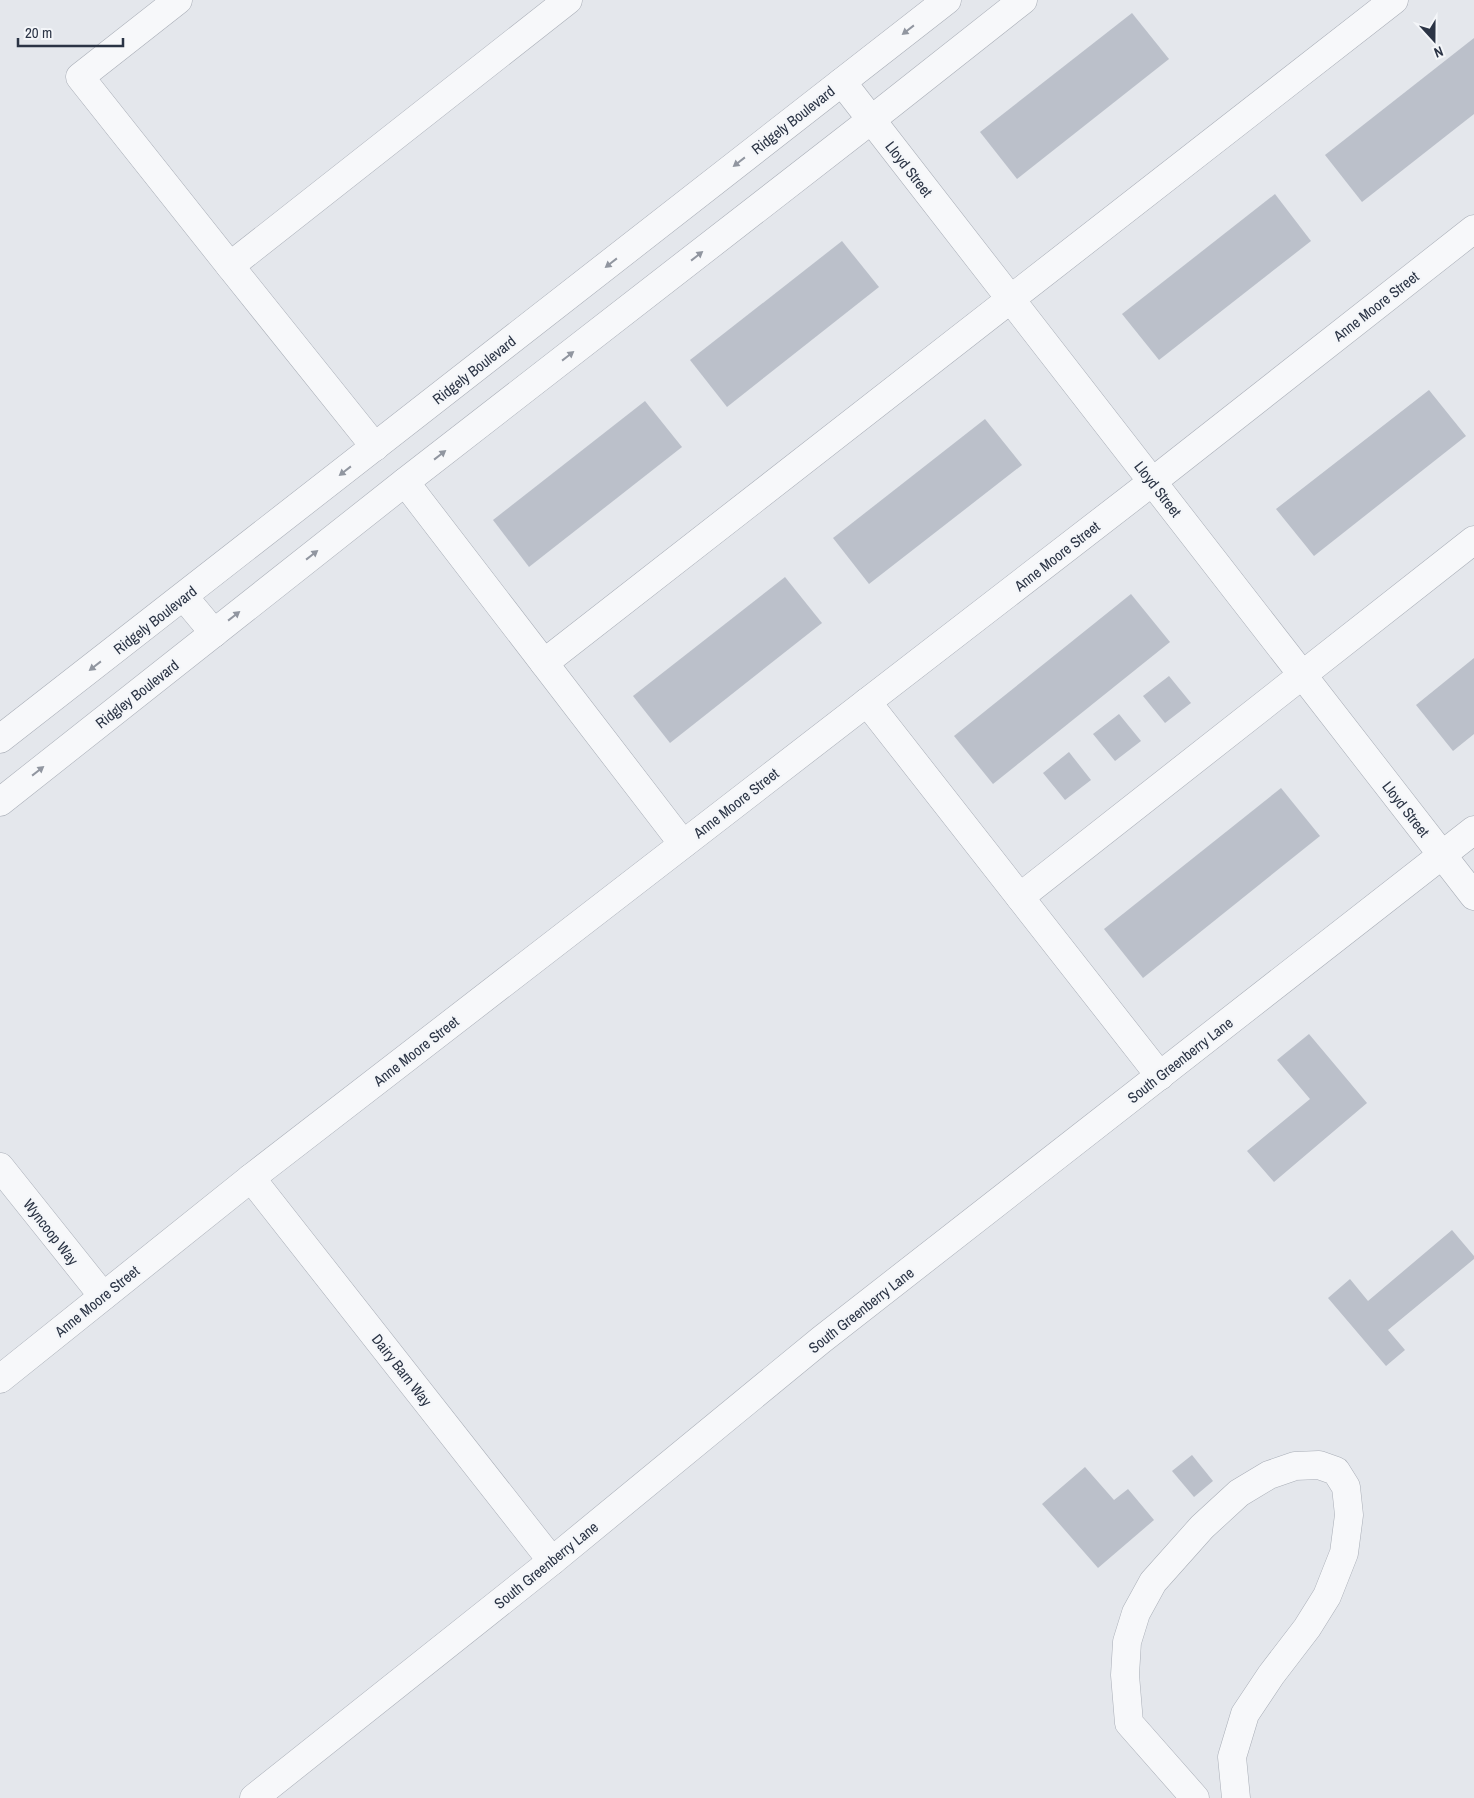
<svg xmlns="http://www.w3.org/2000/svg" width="1474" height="1798" font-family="'Archivo Narrow',sans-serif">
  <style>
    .building { fill: #bbc0ca }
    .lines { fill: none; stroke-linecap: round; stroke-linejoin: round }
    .minor-casing { stroke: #a9aeb7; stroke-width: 29 }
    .minor { stroke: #f7f8fa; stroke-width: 28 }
    .oneway { fill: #9196a0 }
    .labels { text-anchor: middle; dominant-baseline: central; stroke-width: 4.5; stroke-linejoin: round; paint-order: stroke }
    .street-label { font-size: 15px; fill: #2b3445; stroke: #f4f6f9 }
  </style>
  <rect width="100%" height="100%" fill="#e4e7ec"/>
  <g class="building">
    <polygon points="1132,13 1169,59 1017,179 980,132"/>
    <polygon points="1474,38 1474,114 1362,202 1325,155"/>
    <polygon points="1275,194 1311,241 1159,360 1122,314"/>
    <polygon points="842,241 879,287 727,407 690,360"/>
    <polygon points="1429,390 1466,436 1314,556 1276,509"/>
    <polygon points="645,401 682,447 529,567 493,520"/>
    <polygon points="985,419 1022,465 869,584 833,538"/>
    <polygon points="785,577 822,623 670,743 633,696"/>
    <polygon points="1131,594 1170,642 993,784 954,736"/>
    <polygon points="1474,658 1474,734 1453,751 1416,705"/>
    <polygon points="1169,676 1191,703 1165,723 1143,696"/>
    <polygon points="1119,714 1141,741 1115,761 1093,734"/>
    <polygon points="1069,752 1091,780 1065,800 1043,773"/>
    <polygon points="1281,788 1320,836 1143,978 1104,929"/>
    <polygon points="1309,1034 1367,1103 1274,1182 1247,1151 1310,1099 1277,1060"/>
    <polygon points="1452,1230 1474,1256 1474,1259 1388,1330 1405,1350 1386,1366 1328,1298 1350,1279 1368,1301"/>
    <polygon points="1192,1455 1213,1481 1194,1497 1172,1471"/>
    <polygon points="1085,1467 1114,1500 1128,1489 1154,1520 1098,1568 1042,1504"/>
  </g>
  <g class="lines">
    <g class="minor-casing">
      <g id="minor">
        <polyline points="178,0 80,77 230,266"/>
        <polyline points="842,82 1474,896"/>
        <polyline points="375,447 230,266 568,0"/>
        <polyline points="405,482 683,844"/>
        <polyline points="184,597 214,633"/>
        <polyline points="544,663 1394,0"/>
        <polyline points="867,702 1160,1076"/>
        <polyline points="0,739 947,0"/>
        <polyline points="0,802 405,482 871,120 1023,0"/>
        <polyline points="1020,897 1474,540"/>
        <polyline points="0,1167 103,1296"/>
        <polyline points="251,1178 552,1561"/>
        <polyline points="0,1379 251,1178 1152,482 1474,229"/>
        <polyline points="254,1798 552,1561 821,1340 1474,830"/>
        <polyline points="1195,1798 1129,1723 1125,1675 1127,1642 1136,1613 1153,1582 1202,1527 1239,1493 1269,1475 1295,1466 1319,1465 1336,1471 1346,1487 1349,1515 1344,1553 1327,1596 1307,1628 1271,1675 1245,1714 1232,1757 1236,1798"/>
      </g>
    </g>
    <use href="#minor" class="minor"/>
  </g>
  <defs><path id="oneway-solid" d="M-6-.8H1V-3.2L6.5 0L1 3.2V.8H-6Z" transform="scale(1.25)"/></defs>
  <g class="oneway">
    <use href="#oneway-solid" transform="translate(908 30) rotate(142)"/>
    <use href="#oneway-solid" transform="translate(739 162) rotate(142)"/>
    <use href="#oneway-solid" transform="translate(697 256) rotate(-38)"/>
    <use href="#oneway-solid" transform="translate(611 263) rotate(142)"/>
    <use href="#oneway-solid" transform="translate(568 356) rotate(-38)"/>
    <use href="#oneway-solid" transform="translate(440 455) rotate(-38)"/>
    <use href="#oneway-solid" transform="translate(345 471) rotate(142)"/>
    <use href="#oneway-solid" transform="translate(312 555) rotate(-38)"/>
    <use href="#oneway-solid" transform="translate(234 616) rotate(-38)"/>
    <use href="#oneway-solid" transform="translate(95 666) rotate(142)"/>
    <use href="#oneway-solid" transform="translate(38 771) rotate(-38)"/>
  </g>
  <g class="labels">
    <g class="street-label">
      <text transform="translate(793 120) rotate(-38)">Ridgely Boulevard</text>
      <text transform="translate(909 169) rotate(52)">Lloyd Street</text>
      <text transform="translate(1376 306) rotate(-38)">Anne Moore Street</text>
      <text transform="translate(474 370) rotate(-38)">Ridgely Boulevard</text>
      <text transform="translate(1158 489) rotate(52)">Lloyd Street</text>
      <text transform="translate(1057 556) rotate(-38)">Anne Moore Street</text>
      <text transform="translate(155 620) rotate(-38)">Ridgely Boulevard</text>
      <text transform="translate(137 694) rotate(-38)">Ridgley Boulevard</text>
      <text transform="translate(736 803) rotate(-38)">Anne Moore Street</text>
      <text transform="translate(1406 809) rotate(52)">Lloyd Street</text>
      <text transform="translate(416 1051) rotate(-38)">Anne Moore Street</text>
      <text transform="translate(1180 1060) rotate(-38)">South Greenberry Lane</text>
      <text transform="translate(51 1232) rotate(52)">Wyncoop Way</text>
      <text transform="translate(97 1301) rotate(-39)">Anne Moore Street</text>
      <text transform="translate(861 1310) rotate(-38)">South Greenberry Lane</text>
      <text transform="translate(402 1370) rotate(52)">Dairy Barn Way</text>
      <text transform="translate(546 1565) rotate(-39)">South Greenberry Lane</text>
    </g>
  </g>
  <g transform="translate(1434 40) rotate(159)" stroke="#f4f6f9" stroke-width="4" paint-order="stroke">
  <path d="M0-4L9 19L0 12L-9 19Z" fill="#2b3445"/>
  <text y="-8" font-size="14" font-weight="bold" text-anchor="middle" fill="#2b3445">N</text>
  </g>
  <path d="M18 38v8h105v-8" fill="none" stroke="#2b3445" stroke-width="2.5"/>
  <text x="25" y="38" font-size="15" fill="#2b3445" stroke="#f4f6f9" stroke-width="4" paint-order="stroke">20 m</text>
</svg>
